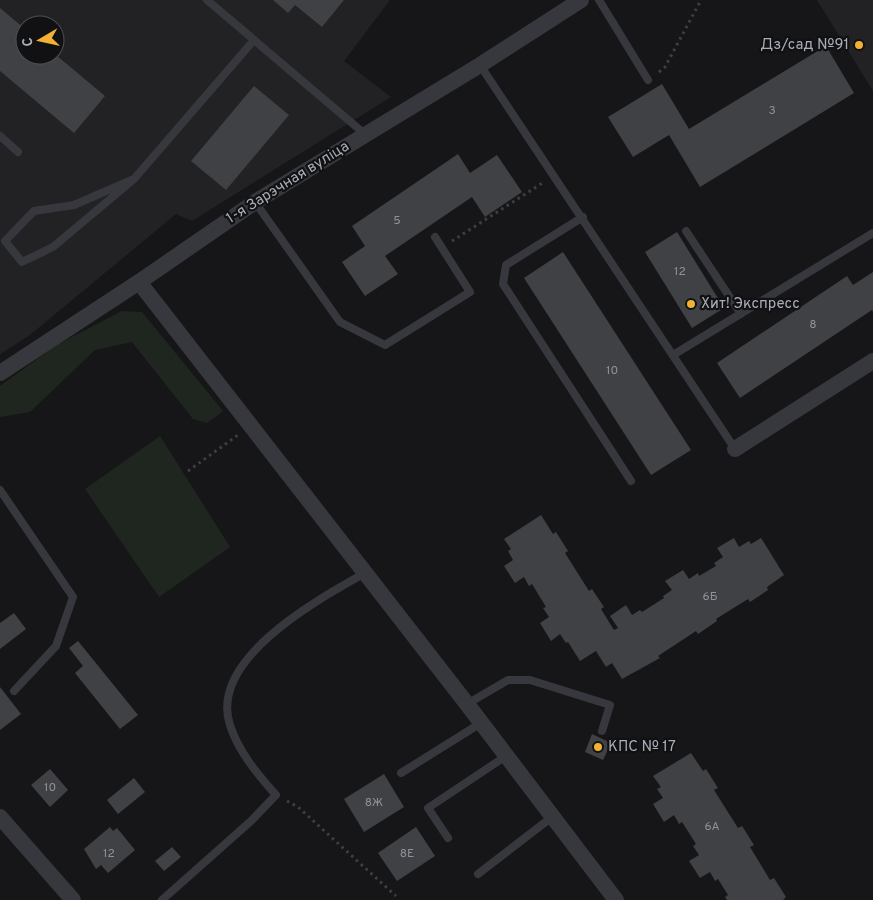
<svg xmlns="http://www.w3.org/2000/svg" width="873" height="900" font-family="Overpass,sans-serif">
  <style>
    .built { fill: #222225; fill-rule: evenodd }
    .green { fill: #1e261f }
    .building { fill: #404145 }
    .lines { fill: none; stroke-linecap: round; stroke-linejoin: round }
    .path { stroke: #3d3f44; stroke-width: 3; stroke-dasharray: 2.5 4; stroke-linecap: butt }
    .service { stroke: #37383d; stroke-width: 8 }
    .minor { stroke: #37383d; stroke-width: 16 }
    .poi-dot { fill: #f2b134; stroke: #111113; stroke-width: 2 }
    .labels { text-anchor: middle; dominant-baseline: central; stroke-width: 4.5; stroke-linejoin: round; paint-order: stroke }
    .number-label { font-size: 12px; fill: #8e929b }
    .poi-label { font-size: 15px; fill: #a8adb8; stroke: #111113; text-anchor: start }
    .street-label { font-size: 15px; fill: #a8adb8; stroke: #111113 }
  </style>
  <rect width="100%" height="100%" fill="#161618"/>
  <g class="built">
    <path d="M0,0H390L344,61L391,97L192,221L176,214L30,335L0,354ZM25,25H55V55H25Z"/>
    <polygon points="817,0 873,0 873,91"/>
  </g>
  <g class="green">
    <polygon points="122,311 142,312 223,411 207,423 193,419 132,342 95,350 30,412 0,417 0,386 58,344"/>
    <polygon points="160,436 230,547 159,597 85,489"/>
  </g>
  <g class="building">
    <polygon points="273,0 344,0 322,27 295,5 288,13"/>
    <polygon points="0,8 25,29 25,55 56,55 105,96 74,133 0,71"/>
    <polygon points="826,46 854,93 700,187 669,135 633,157 608,117 662,84 689,129"/>
    <polygon points="254,86 289,115 226,190 191,161"/>
    <polygon points="458,154 470,173 497,155 522,192 485,217 472,197 385,256 398,274 365,296 342,262 365,246 352,226"/>
    <polygon points="677,232 724,308 692,328 645,252"/>
    <polygon points="563,252 691,450 651,475 524,278"/>
    <polygon points="873,272 873,312 872,310 740,398 717,363 847,276 853,285"/>
    <polygon points="541,515 553,534 556,532 568,551 565,553 589,591 592,589 604,607 601,609 614,630 618,628 610,616 626,605 632,615 640,610 642,612 664,598 663,596 672,590 665,581 683,570 689,579 698,573 699,576 716,566 714,563 723,557 717,548 734,538 739,547 749,541 751,544 761,538 784,575 767,587 768,590 750,602 748,599 716,619 717,621 698,634 696,631 658,656 660,658 622,679 612,663 606,667 596,651 580,661 568,642 566,643 560,634 551,641 540,623 549,617 543,608 546,607 532,584 529,586 524,577 515,583 504,566 513,560 508,551 511,549 504,539"/>
    <polygon points="14,613 26,629 0,649 0,623"/>
    <polygon points="78,641 138,715 120,729 75,673 83,666 69,648"/>
    <polygon points="0,687 21,714 0,730"/>
    <polygon points="592,734 611,743 603,760 585,752"/>
    <polygon points="691,753 703,771 706,769 718,788 714,790 738,828 742,826 754,845 750,847 770,880 774,878 786,897 783,900 727,900 725,897 728,895 718,879 715,881 710,872 700,878 689,861 699,855 693,846 696,844 682,822 679,824 674,815 664,822 653,804 663,798 657,789 661,787 653,776"/>
    <polygon points="50,769 68,790 50,807 31,785"/>
    <polygon points="384,774 404,807 364,832 344,799"/>
    <polygon points="134,778 145,792 118,814 107,800"/>
    <polygon points="110,827 113,831 117,828 135,850 108,873 101,865 96,869 84,849"/>
    <polygon points="416,827 435,856 397,881 378,853"/>
    <polygon points="172,847 181,857 164,871 155,861"/>
  </g>
  <g class="lines">
    <g class="path">
      <polyline points="659,72 665,67 701,0"/>
      <polyline points="452,241 544,182"/>
      <polyline points="188,471 238,435"/>
      <polyline points="287,801 298,807 396,896"/>
    </g>
    <g class="service">
      <polyline points="207,0 366,135"/>
      <polyline points="599,0 648,80"/>
      <polyline points="480,65 735,449"/>
      <polyline points="0,136 18,152"/>
      <polyline points="134,179 53,247 22,262 5,241 34,211 74,205 134,179 254,40"/>
      <polyline points="255,202 340,322 385,345 470,292 435,237"/>
      <polyline points="583,217 506,265 503,284 631,481"/>
      <polyline points="686,231 741,314"/>
      <polyline points="673,355 873,233"/>
      <polyline points="0,490 73,597 56,646 14,691"/>
      <polyline points="467,704 508,680 530,680 610,705 602,731"/>
      <polyline points="401,773 481,723"/>
      <polyline points="448,838 428,808 506,756"/>
      <polyline points="478,874 552,817"/>
      <path d="M162,900L251,821L276,795C258,775 238,751 230,725C208,659 319,599 365,573"/>
    </g>
    <g class="minor">
      <polyline points="139,282 467,704 616,900"/>
      <polyline points="0,373 139,282 255,202 480,65 581,0"/>
      <polyline points="735,449 873,361"/>
      <polyline points="0,817 73,900"/>
    </g>
  </g>
  <g class="poi-dot">
    <circle cx="859" cy="45" r="5"/>
    <circle cx="691" cy="304" r="5"/>
    <circle cx="598" cy="747" r="5"/>
  </g>
  <g class="labels">
    <g class="number-label">
      <text x="772" y="111">3</text>
      <text x="397" y="221">5</text>
      <text x="680" y="272">12</text>
      <text x="813" y="325">8</text>
      <text x="612" y="371">10</text>
      <text x="710" y="597">6Б</text>
      <text x="50" y="788">10</text>
      <text x="374" y="803">8Ж</text>
      <text x="712" y="827">6А</text>
      <text x="109" y="854">12</text>
      <text x="407" y="854">8Е</text>
    </g>
    <g class="poi-label">
      <text x="849" y="45" text-anchor="end">Дз/сад №91</text>
      <text x="701" y="304">Хит! Экспресс</text>
      <text x="608" y="747">КПС № 17</text>
    </g>
    <g class="street-label">
      <text transform="translate(288 183) rotate(-32)">1-я Зарэчная вуліца</text>
    </g>
  </g>
  <g transform="translate(40 40) rotate(261)"><circle r="24" fill="#111113" stroke="#4d4f55"/>
  <path d="M0-4L9 19L0 12L-9 19Z" fill="#f2b134"/>
  <text y="-8" font-size="14" font-weight="bold" text-anchor="middle" fill="#a8adb8">С</text>
  </g>
</svg>
